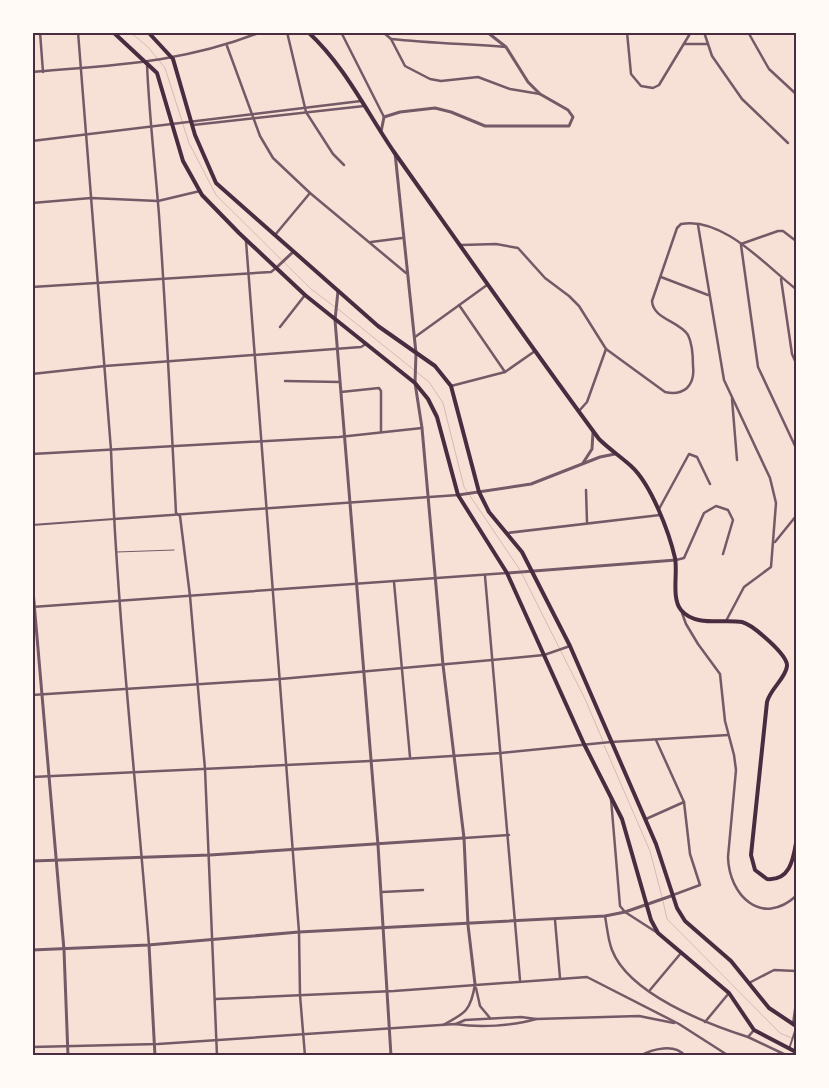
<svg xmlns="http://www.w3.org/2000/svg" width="829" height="1088" font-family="Georgia,serif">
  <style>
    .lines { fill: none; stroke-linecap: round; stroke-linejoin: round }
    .stream { stroke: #dcb8b0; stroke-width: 1 }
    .service { stroke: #755966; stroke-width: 1 }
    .pedestrian { stroke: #755966; stroke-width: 2 }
    .minor { stroke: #755966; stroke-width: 2.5 }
    .tertiary { stroke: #755966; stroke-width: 3 }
    .secondary { stroke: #4a2c40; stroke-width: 4 }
    .primary { stroke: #4a2c40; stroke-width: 4 }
    .neatline { fill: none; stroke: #4a2c40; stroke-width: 2 }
  </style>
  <rect width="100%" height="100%" fill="#f7e1d7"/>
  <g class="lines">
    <g class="stream">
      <polyline points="130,32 148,47 165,68 189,143 216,195 311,289 335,307"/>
      <polyline points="338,309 429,382 443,403 464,487 520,570"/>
      <polyline points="522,574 585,699 603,741"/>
      <polyline points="604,745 650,851 662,897"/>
      <polyline points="663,901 667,919 780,1033 796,1040"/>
    </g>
    <polyline class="service" points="117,552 174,550"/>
    <g class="pedestrian">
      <polyline points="32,525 114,519"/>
      <polyline points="789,1049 796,1028"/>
    </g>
    <g class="minor">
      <polyline points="40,32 43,72"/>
      <path d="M78,32L111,450C117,615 136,780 149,945"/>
      <polyline points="287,32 306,112 333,154 344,165"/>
      <polyline points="341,32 384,117"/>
      <polyline points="383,32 391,39 405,66 430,79 441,81 478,77 510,89 540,94"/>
      <polyline points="627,32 631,74 641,86 653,88 659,85 691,32"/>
      <polyline points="704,32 712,56 742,99 788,143"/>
      <polyline points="748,32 769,69 796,94"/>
      <path d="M391,39C429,43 467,44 506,47"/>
      <polyline points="684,44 707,44"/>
      <polyline points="227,46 260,136 273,158 310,193 406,273"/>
      <path d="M147,64C149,114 155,164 159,215C166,314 171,414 176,513L180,516L190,596L205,769L217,1056"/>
      <path d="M32,72C114,65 183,63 261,32"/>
      <polyline points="193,125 364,106"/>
      <polyline points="32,141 361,101"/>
      <polyline points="32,203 91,198 158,201 200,191"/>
      <polyline points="698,225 724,380 770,478 776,503 771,567 744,587 726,621"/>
      <polyline points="275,235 310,193"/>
      <polyline points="246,241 299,932 300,995 305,1056"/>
      <polyline points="371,242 402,238"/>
      <polyline points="741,244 778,231 783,231 796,241"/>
      <path d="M461,245L496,244L518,248L545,278L569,296L579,306L606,349L665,392C673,394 680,394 687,388C693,382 694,374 693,366C693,357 692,343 688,335C679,321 653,319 652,301L677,228L681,224C723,216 766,266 796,289"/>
      <polyline points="741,245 758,367 796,448"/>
      <polyline points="661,277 708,295"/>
      <polyline points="781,279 792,354 796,363"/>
      <polyline points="32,287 271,272 276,268"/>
      <polyline points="459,305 505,372"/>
      <polyline points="280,327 305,295"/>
      <polyline points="415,337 487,285"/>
      <polyline points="32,374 105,366 361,347 366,344"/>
      <polyline points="285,381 340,382"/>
      <polyline points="451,386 505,372 535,351"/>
      <polyline points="341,392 379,388 381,391 381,432"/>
      <polyline points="732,399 737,460"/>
      <polyline points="579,411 587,402 606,349"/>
      <polyline points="32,454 339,437 422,428"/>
      <polyline points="586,490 587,522"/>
      <polyline points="659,509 689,454 697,457 710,484"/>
      <polyline points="114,519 458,495"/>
      <polyline points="507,533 660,515"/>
      <polyline points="775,542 796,516"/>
      <polyline points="676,560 684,558 704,513 716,506 728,510 733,520 723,554"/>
      <polyline points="485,576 520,980"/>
      <polyline points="394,582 410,757"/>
      <polyline points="32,607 507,573"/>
      <path d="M682,613L686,624L698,644L720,674L725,721L734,755L736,770L728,857C729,896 762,927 796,896"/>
      <polyline points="32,695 280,679 492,660 544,655 570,646"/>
      <polyline points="656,740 684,802 690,854 700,885 673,895"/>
      <polyline points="32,777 370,761 501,753 611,742 728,735"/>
      <polyline points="611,799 620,906 625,912 656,932"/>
      <polyline points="646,819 684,802"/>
      <polyline points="464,838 509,835"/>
      <polyline points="382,892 423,890"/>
      <path d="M605,916C607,927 608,940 612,950C629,994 707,1024 748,1037L754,1030"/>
      <polyline points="555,920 560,978"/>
      <polyline points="749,983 774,970 796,971"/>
      <polyline points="476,988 480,1006 490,1018"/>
      <polyline points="650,990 681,953"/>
      <polyline points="216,999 394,991 587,977 679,1024 729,1056"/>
      <polyline points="705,1022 729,993"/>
      <polyline points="456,1024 465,1020 521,1017 536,1019 639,1016 674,1023"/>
      <polyline points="793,1024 796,1003"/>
      <path d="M443,1025C466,1013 471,1010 475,984"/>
      <polyline points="748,1037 788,1056"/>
      <path d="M32,1047L158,1044L455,1024C479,1028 513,1026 536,1019"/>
      <path d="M640,1056C652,1049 675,1043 685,1056"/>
    </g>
    <g class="tertiary">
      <polyline points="381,132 384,117 400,112 435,108 451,112 485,126 569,126 573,117 568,110 540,94 528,82 506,47 487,32"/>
      <polyline points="395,153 416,353 415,383 422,428 443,665 464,838 468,925 475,984"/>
      <polyline points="276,268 293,252"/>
      <polyline points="338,291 335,320 378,845 391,1056"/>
      <polyline points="583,463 592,449 593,432"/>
      <polyline points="458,495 531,484 600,457 615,454"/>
      <polyline points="507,573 676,560"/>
      <polyline points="32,579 64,950 68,1056"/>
      <polyline points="32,861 210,855 464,838"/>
      <polyline points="149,945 155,1056"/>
      <polyline points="32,950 148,945 299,932 605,916 625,912 671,896"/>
    </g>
    <path class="secondary" d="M308,32C345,66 366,111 394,152C462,248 529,344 599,439C609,449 620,456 631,466C651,484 669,532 675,558C678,572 671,598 681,610C695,627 723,619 742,622C753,625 788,655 787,666C786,678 770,689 767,702L751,855L755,870L767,879C789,881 793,861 796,843"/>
    <g class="primary">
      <polyline points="113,32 157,73 183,161 202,195 239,233 305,295 415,383 428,399 437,417 458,495 507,573 584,744 622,819 651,920 658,933 729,993 754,1030 796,1052"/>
      <polyline points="148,32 173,59 195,135 216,183 378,326 435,366 451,386 479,492 489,512 522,552 570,646 656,844 677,908 685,921 731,961 769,1008 796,1026"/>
    </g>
  </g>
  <rect width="829" height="1088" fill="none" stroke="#fffaf5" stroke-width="68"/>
  <rect x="34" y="34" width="761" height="1020" class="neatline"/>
</svg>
